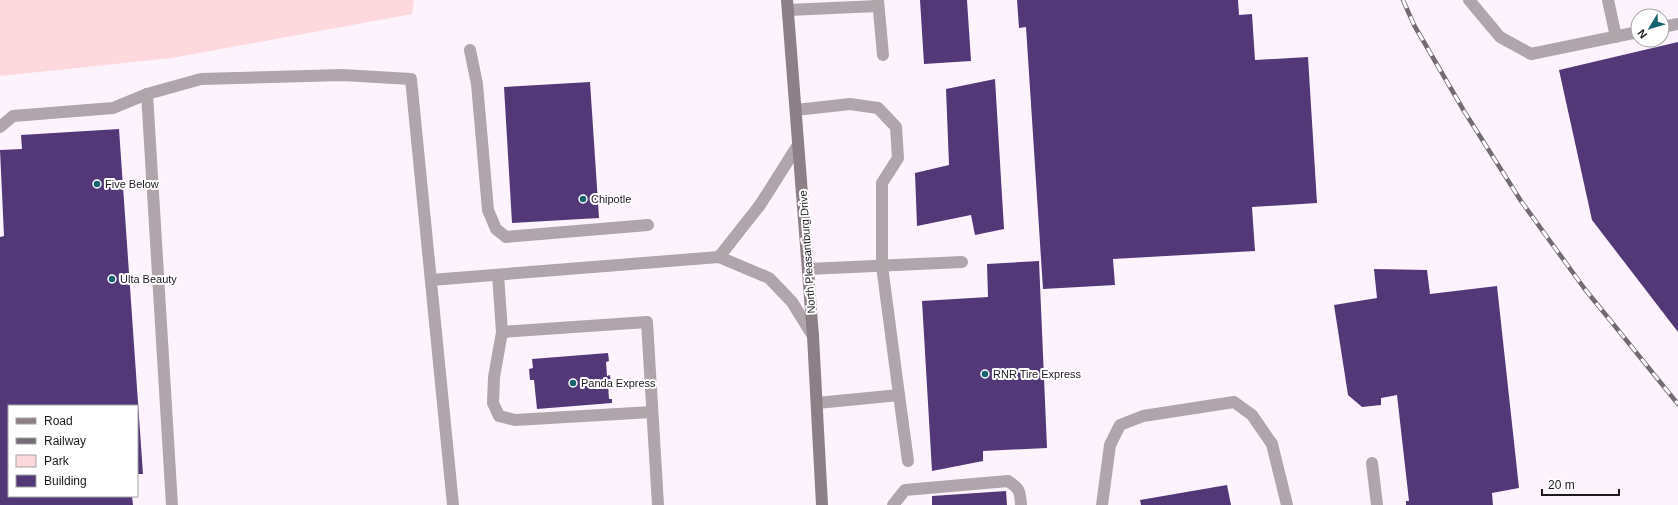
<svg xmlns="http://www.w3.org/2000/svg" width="1678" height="505" font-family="Helvetica,sans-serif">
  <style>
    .green { fill: #fdd8dd }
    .building { fill: #533877 }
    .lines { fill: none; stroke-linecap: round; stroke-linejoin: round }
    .service { stroke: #afa5aa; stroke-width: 12 }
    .secondary { stroke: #8d7f86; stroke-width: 12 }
    .rail-casing { stroke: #736b73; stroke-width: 4.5 }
    .rail { stroke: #fff; stroke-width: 3; stroke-dasharray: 9; stroke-linecap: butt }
    .poi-dot { fill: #17636e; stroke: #fff; stroke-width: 1.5 }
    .labels { text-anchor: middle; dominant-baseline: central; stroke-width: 4; stroke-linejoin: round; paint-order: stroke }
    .poi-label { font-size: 11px; fill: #1e181f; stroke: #fff; text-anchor: start }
    .street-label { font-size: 11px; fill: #1e181f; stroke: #fff }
  </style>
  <rect width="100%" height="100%" fill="#fdf3fd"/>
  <polygon class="green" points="0,0 414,0 412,14 172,58 0,76"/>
  <g class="building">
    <polygon points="920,0 967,0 971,61 924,64"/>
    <polygon points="1017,0 1238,0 1239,15 1252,14 1255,60 1308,57 1317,203 1252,207 1255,251 1113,259 1115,285 1043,289 1026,27 1019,28"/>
    <polygon points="1678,42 1678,332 1592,220 1559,70"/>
    <polygon points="995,79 1004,229 975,235 971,215 917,226 915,173 949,165 946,89"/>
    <polygon points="590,82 599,218 512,223 504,87"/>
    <polygon points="119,129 143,474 137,474 137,406 9,406 9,496 132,496 133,505 0,505 0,237 4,236 0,150 22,149 21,135"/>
    <polygon points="1039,261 1047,448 983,451 983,461 932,471 922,301 988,297 987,264"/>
    <polygon points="1374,269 1427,270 1430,294 1497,286 1519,488 1492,493 1493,505 1406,505 1406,501 1409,501 1397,395 1381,398 1381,405 1362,407 1348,395 1334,305 1377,298"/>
    <polygon points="608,353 609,361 606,362 607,376 610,375 611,385 608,385 609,399 612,399 612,403 537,409 534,380 530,380 529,369 533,368 532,359"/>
    <polygon points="1227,485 1231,505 1141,505 1140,500"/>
    <polygon points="1006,491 1007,505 932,505 932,496"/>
  </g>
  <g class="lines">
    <g class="service">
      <polyline points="878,0 883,55"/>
      <polyline points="1469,0 1500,37 1531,54 1638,32"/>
      <polyline points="1608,0 1616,37"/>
      <polyline points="788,10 878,6"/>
      <polyline points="1662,27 1678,24"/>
      <polyline points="470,50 477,84 488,210 496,229 506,237 648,225"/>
      <polyline points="147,94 172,505"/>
      <polyline points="796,110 850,104 878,108 896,127 898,158 882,183 882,266 899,395 817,403"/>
      <polyline points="0,127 13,116 113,108 147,94 201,79 342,75 411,79 453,505"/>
      <polyline points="719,257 760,205 798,145"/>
      <polyline points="808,269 962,262"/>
      <polyline points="498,275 502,332 494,377 493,403 499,416 515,420 652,412"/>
      <polyline points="431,280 719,257 769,278 792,302 813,336"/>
      <polyline points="502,332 647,322 658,505"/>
      <polyline points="899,395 908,461"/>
      <polyline points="1372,463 1377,505"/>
      <path d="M893,505L905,490L1008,481C1020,489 1020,491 1021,505"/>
      <polyline points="1102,505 1110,445 1120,425 1143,416 1234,402 1252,415 1272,444 1287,505"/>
    </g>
    <polyline class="secondary" points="787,0 813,336 822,505"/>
    <g class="rail-casing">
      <polyline id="rail" points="1403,0 1414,25 1464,111 1521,201 1584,288 1678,404"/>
    </g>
    <use href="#rail" class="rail"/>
  </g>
  <g class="poi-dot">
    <circle cx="97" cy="184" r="4"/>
    <circle cx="583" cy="199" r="4"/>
    <circle cx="112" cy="279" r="4"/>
    <circle cx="985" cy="374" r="4"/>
    <circle cx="573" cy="383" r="4"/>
  </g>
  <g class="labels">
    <g class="poi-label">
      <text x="105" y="184">Five Below</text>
      <text x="591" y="199">Chipotle</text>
      <text x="120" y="279">Ulta Beauty</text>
      <text x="993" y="374">RNR Tire Express</text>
      <text x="581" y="383">Panda Express</text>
    </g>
    <g class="street-label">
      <text transform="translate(807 252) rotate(-94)">North Pleasantburg Drive</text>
    </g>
  </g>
  <rect x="8" y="405" width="130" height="92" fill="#ffffff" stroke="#a5a3a5"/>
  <rect x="16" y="418" width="20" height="6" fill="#8d7f86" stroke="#a5a3a5"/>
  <text x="44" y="425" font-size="12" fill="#1e181f">Road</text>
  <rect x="16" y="438" width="20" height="6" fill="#736b73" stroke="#a5a3a5"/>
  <text x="44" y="445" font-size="12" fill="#1e181f">Railway</text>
  <rect x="16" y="455" width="20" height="12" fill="#fdd8dd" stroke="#a5a3a5"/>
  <text x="44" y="465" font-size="12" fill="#1e181f">Park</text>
  <rect x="16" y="475" width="20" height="12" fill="#533877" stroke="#a5a3a5"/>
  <text x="44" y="485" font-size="12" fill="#1e181f">Building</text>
  <g transform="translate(1650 28) rotate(232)"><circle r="19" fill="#ffffff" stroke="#a5a3a5"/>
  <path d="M0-3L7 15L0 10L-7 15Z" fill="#17636e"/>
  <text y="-6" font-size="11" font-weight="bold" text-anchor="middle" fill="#1e181f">N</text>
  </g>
  <path d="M1542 489v6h77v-6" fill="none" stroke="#1e181f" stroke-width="2"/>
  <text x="1548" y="489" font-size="12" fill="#1e181f" stroke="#ffffff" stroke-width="3" paint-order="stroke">20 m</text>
</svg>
